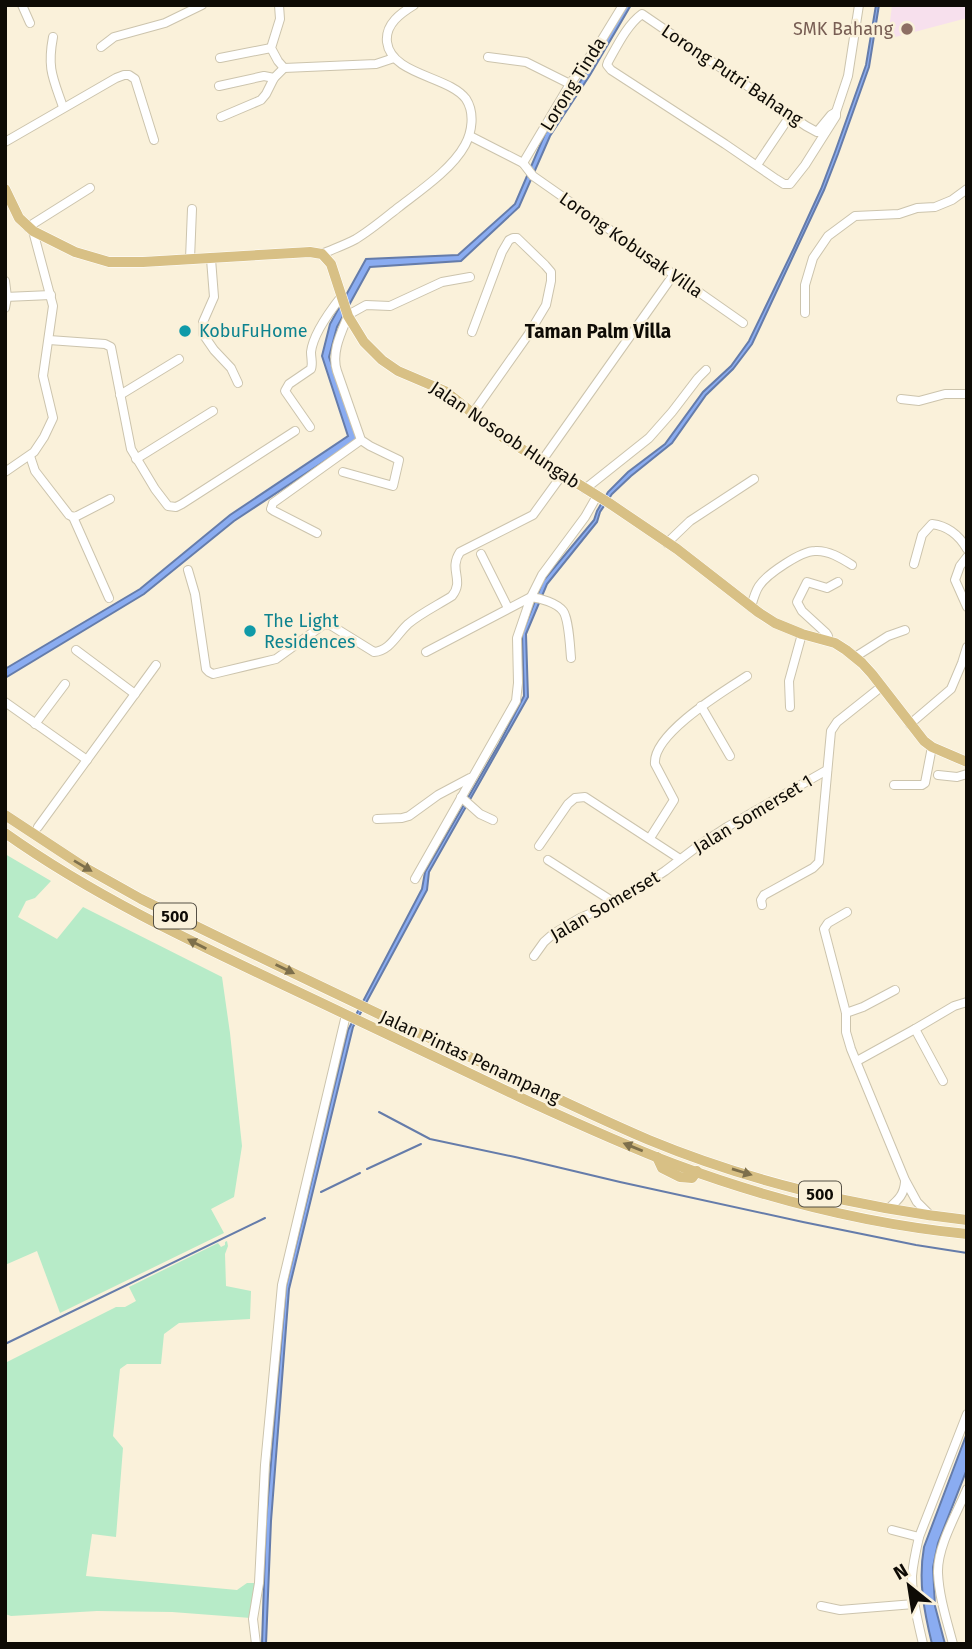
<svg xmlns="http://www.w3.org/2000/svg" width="972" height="1649" font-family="'Fira Sans',sans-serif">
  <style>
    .education { fill: #f7e0ed }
    .green { fill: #b7ebc8 }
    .water { fill: #8aacf1; stroke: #657caa; stroke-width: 2 }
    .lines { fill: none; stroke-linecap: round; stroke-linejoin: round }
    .stream { stroke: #657caa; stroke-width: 2 }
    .minor-casing { stroke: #ccc4ad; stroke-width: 10 }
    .major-casing { stroke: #fff; stroke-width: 11 }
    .minor { stroke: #fff; stroke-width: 8 }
    .major { stroke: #d8c085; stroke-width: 10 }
    .oneway { fill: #7d6f4b }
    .education-dot { fill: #8d6e63; stroke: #faf1da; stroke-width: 2.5 }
    .culture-dot { fill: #0f9aa8; stroke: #faf1da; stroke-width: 2.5 }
    .labels { text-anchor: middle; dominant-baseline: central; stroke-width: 5; stroke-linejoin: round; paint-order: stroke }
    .shield { fill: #faf1da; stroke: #555045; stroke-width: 2 }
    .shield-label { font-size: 16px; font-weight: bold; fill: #0e0b05 }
    .education-label { font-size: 18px; fill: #785e54; stroke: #faf1da; text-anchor: end }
    .street-label { font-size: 18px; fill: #0e0b05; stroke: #faf1da }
    .culture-label { font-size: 18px; fill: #0d838f; stroke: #faf1da; text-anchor: start }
    .neighbourhood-label { font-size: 19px; font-weight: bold; fill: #0e0b05; stroke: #faf1da }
  </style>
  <rect width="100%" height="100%" fill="#faf1da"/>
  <polygon class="education" points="892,5 967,5 967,18 888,39"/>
  <g class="green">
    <polygon points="5,854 51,881 35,898 26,901 18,917 57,939 83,907 222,977 230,1033 242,1146 234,1197 211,1209 224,1233 60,1313 37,1251 5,1265"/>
    <polygon points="227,1241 228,1246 225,1254 226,1286 251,1291 250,1319 179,1323 164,1334 161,1364 127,1364 120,1369 113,1436 123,1448 116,1537 92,1534 86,1576 237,1590 247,1583 255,1583 251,1618 172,1612 97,1611 11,1616 5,1614 5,1363 116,1307 125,1307 136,1301 129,1287 218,1243 221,1247 225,1245 225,1242"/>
  </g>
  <g class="water">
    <polygon points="625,5 631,5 590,75 550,136 519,207 461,261 370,267 337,327 329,357 358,439 234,521 144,594 5,678 5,669 140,589 230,515 348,436 322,356 330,324 366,259 458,255 515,204 545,134 586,73"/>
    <polygon points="876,5 879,5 869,67 838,154 824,190 752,344 733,369 706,395 672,443 631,476 612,494 600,512 597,522 547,584 526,634 528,697 429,872 427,890 353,1027 289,1289 271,1521 266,1644 262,1644 266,1521 286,1286 348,1030 422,889 425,872 499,744 524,696 522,634 543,581 594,520 597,511 608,492 628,472 665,444 703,392 731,366 749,341 794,248 821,189 835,152 866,65"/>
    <path d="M967,1433V1469L938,1543L933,1567L935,1606L945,1644H932C924,1611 918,1581 924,1547Z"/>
  </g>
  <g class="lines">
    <g class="stream">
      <polyline points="379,1112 430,1139 515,1157 620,1182 803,1222 916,1245 967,1253"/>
      <polyline points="367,1169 421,1144"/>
      <polyline points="321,1192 360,1173"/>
      <polyline points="5,1344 265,1218"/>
    </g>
    <g class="minor-casing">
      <g id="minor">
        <polyline points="22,5 30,23"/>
        <polyline points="279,5 280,19 271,48 278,61 284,68 376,64 394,58"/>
        <path d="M642,14L806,126L817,132L831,115L836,112V116L805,165L790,184H784L776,179L725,144L611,70L607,65L608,62C617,46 627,25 642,14Z"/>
        <path d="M53,37C47,69 53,78 63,107"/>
        <polyline points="101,47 114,37 165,23 202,5"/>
        <polyline points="488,57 526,62 570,84"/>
        <polyline points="220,58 271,48"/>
        <polyline points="219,86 264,76 274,78"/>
        <polyline points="836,112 848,76 859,5"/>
        <polyline points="221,117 261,100 266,94 274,78 284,68"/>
        <polyline points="470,136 523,163"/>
        <polyline points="5,142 116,78 124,75 129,75 135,79 154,140"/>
        <polyline points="523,163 533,176 743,323"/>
        <polyline points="523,163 570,84 601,41 623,5"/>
        <polyline points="757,165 790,116"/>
        <polyline points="28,227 90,188"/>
        <path d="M322,254C333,249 345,245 356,239C371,230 385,218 399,207C421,190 452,169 465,145C472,132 475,113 466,99C449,76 391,75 387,42C385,24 401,13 414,5"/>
        <polyline points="190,259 192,209"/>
        <polyline points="211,259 214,297 203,322 203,334 214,350 231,368 238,383"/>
        <polyline points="5,281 7,297 5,308"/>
        <polyline points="5,297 51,295"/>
        <polyline points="805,313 805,285 813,258 828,236 855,216 899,214 917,208 935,207 952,200 967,189"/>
        <polyline points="348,315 366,305 390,306 442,282 470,277"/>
        <polyline points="472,332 502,252 509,240 513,238 517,238 545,265 551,272 551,281 546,305 528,335 473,413"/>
        <polyline points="49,340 105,344 111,347 131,449 155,489 168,506 176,507 182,504 295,431"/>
        <polyline points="120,395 179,359"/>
        <polyline points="901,399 919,401 945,394 967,394"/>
        <path d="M310,427L285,391L289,384L311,369C313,363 311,359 311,352C313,334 330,311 341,297"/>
        <polyline points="30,456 35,471 69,515 73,517 77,516 110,499"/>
        <polyline points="136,459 213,411"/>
        <polyline points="541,462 674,274"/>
        <polyline points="5,472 34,452 44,437 53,418 43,376 53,306 33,231"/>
        <path d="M343,472L393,486L399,460L370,446L361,440L337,371C331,353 341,333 348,316"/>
        <polyline points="585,489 649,438 672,412 698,378 706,370"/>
        <polyline points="73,517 109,598"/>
        <polyline points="317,533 274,511 271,509 273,503 361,440"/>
        <polyline points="667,543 690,521 754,479"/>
        <polyline points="481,554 508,608"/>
        <polyline points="967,557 960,566 955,580 967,607"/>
        <path d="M914,564L922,535L932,524C948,526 959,535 967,549"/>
        <path d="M188,570L195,594L206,669L209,672L213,674L276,659L323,625L328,624L332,626L374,652C390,651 397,634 408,624C421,613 438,605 452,596C465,580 448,570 460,552L533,515L562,475"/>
        <path d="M751,607C753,600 755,592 759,586C767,574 801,551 815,551C828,550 841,558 852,565"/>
        <polyline points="827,640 828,636 826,633 802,611 797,602 807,582 827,588 838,582"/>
        <polyline points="76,650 135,694"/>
        <path d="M426,652L531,597C540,598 557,603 563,611C569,619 570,647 571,658"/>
        <polyline points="855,657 888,636 905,630"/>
        <polyline points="5,702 87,760"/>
        <polyline points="701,706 730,756"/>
        <polyline points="790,707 789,681 802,634"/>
        <polyline points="35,724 65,684"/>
        <polyline points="910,724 951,689 962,663 967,647"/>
        <polyline points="938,775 957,777 967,774"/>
        <polyline points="894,785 922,785 925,783 932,747"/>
        <polyline points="461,797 480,814 493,820"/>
        <polyline points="377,819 402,818 409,816 438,795 470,778"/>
        <polyline points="38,827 156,665"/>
        <path d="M650,838L674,800L655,764C652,734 724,691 747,676"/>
        <polyline points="539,846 568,804 575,798 585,797 680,859"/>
        <polyline points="548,860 615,903"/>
        <polyline points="415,879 516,701 518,683 517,638 531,597 542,575 585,517 597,496"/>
        <polyline points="762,905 761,900 764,895 813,868 819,862 831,731 837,722 881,687"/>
        <polyline points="847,912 828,923 824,929 846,1013 846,1032 851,1049 905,1180 917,1202 931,1216"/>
        <polyline points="534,956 544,942 553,934 580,918 615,903 630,894 665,871 698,846 727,827 827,770"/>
        <polyline points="846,1013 863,1007 895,990"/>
        <polyline points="915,1029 943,1081"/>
        <polyline points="857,1061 915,1029 954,1006 967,1002"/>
        <path d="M889,1208C898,1200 904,1195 905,1182"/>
        <polyline points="892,1530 919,1537"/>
        <polyline points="821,1606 840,1610 914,1604"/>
        <polyline points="256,1644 253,1619 259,1583 265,1465 282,1285 346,1015"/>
        <path d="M923,1644C918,1622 912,1599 912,1576C913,1563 916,1550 919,1537L967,1414"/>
        <path d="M953,1644C947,1621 939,1597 938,1573C937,1547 957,1513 967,1489"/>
      </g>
    </g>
    <g class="major-casing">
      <g id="major">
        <polyline points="5,189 19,218 33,231 75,252 109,262 143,262 310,252 322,254 331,264 348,316 364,342 382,360 398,371 445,391 504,438 609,503 677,549 758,612 775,623 802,634 835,643 846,650 862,663 872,674 924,741 932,747 967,762"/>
        <path d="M5,815L84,867L141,899C241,949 341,996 442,1044C511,1076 579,1110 649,1140C748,1181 860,1208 967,1220"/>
        <path d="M5,833C112,909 233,960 351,1017C410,1045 469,1073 528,1101C576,1123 624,1145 674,1164C768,1199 867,1224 967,1234"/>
        <polyline points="657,1157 662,1168 680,1177 692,1178 697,1171"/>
      </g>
    </g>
    <use href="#minor" class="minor"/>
    <use href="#major" class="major"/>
  </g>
  <defs><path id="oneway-solid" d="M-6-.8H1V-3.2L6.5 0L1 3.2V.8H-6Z" transform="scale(1.75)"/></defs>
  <g class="oneway">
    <use href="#oneway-solid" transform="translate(83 866) rotate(31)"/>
    <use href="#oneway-solid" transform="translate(197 944) rotate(-153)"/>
    <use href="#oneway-solid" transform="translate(285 969) rotate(26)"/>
    <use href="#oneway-solid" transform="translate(633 1147) rotate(-158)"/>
    <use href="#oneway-solid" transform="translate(742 1172) rotate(17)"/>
  </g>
  <circle class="education-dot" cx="907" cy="29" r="7"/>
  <g class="culture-dot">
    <circle cx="185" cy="331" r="7"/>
    <circle cx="250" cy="631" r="7"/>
  </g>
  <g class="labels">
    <g class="shield">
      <rect x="154" y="903.5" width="42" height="25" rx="5"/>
      <rect x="799" y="1181.5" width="42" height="25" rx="5"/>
    </g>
    <g class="shield-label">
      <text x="175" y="916">500</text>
      <text x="820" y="1194">500</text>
    </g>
    <g class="education-label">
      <text x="893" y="29">SMK Bahang</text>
    </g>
    <g class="street-label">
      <text transform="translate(732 75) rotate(34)">Lorong Putri Bahang</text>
      <text transform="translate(573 84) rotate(-58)">Lorong Tinda</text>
      <text transform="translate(631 245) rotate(35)">Lorong Kobusak Villa</text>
      <text transform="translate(505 435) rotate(34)">Jalan Nosoob Hungab</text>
      <text transform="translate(753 814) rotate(-31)">Jalan Somerset 1</text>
      <text transform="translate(605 906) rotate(-30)">Jalan Somerset</text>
      <text transform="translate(470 1057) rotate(25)">Jalan Pintas Penampang</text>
    </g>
    <g class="culture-label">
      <text x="199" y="331">KobuFuHome</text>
      <text x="264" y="621">The Light<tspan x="264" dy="21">Residences</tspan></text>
    </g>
    <g class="neighbourhood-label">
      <text x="598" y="331">Taman Palm Villa</text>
    </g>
  </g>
  <rect width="972" height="1649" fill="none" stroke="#0e0b05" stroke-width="14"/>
  <g transform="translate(909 1586) rotate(330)" stroke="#faf1da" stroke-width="5" paint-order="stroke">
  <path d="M0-5L12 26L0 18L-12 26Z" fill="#0e0b05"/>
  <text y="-10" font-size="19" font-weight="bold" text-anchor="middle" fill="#0e0b05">N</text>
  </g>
</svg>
